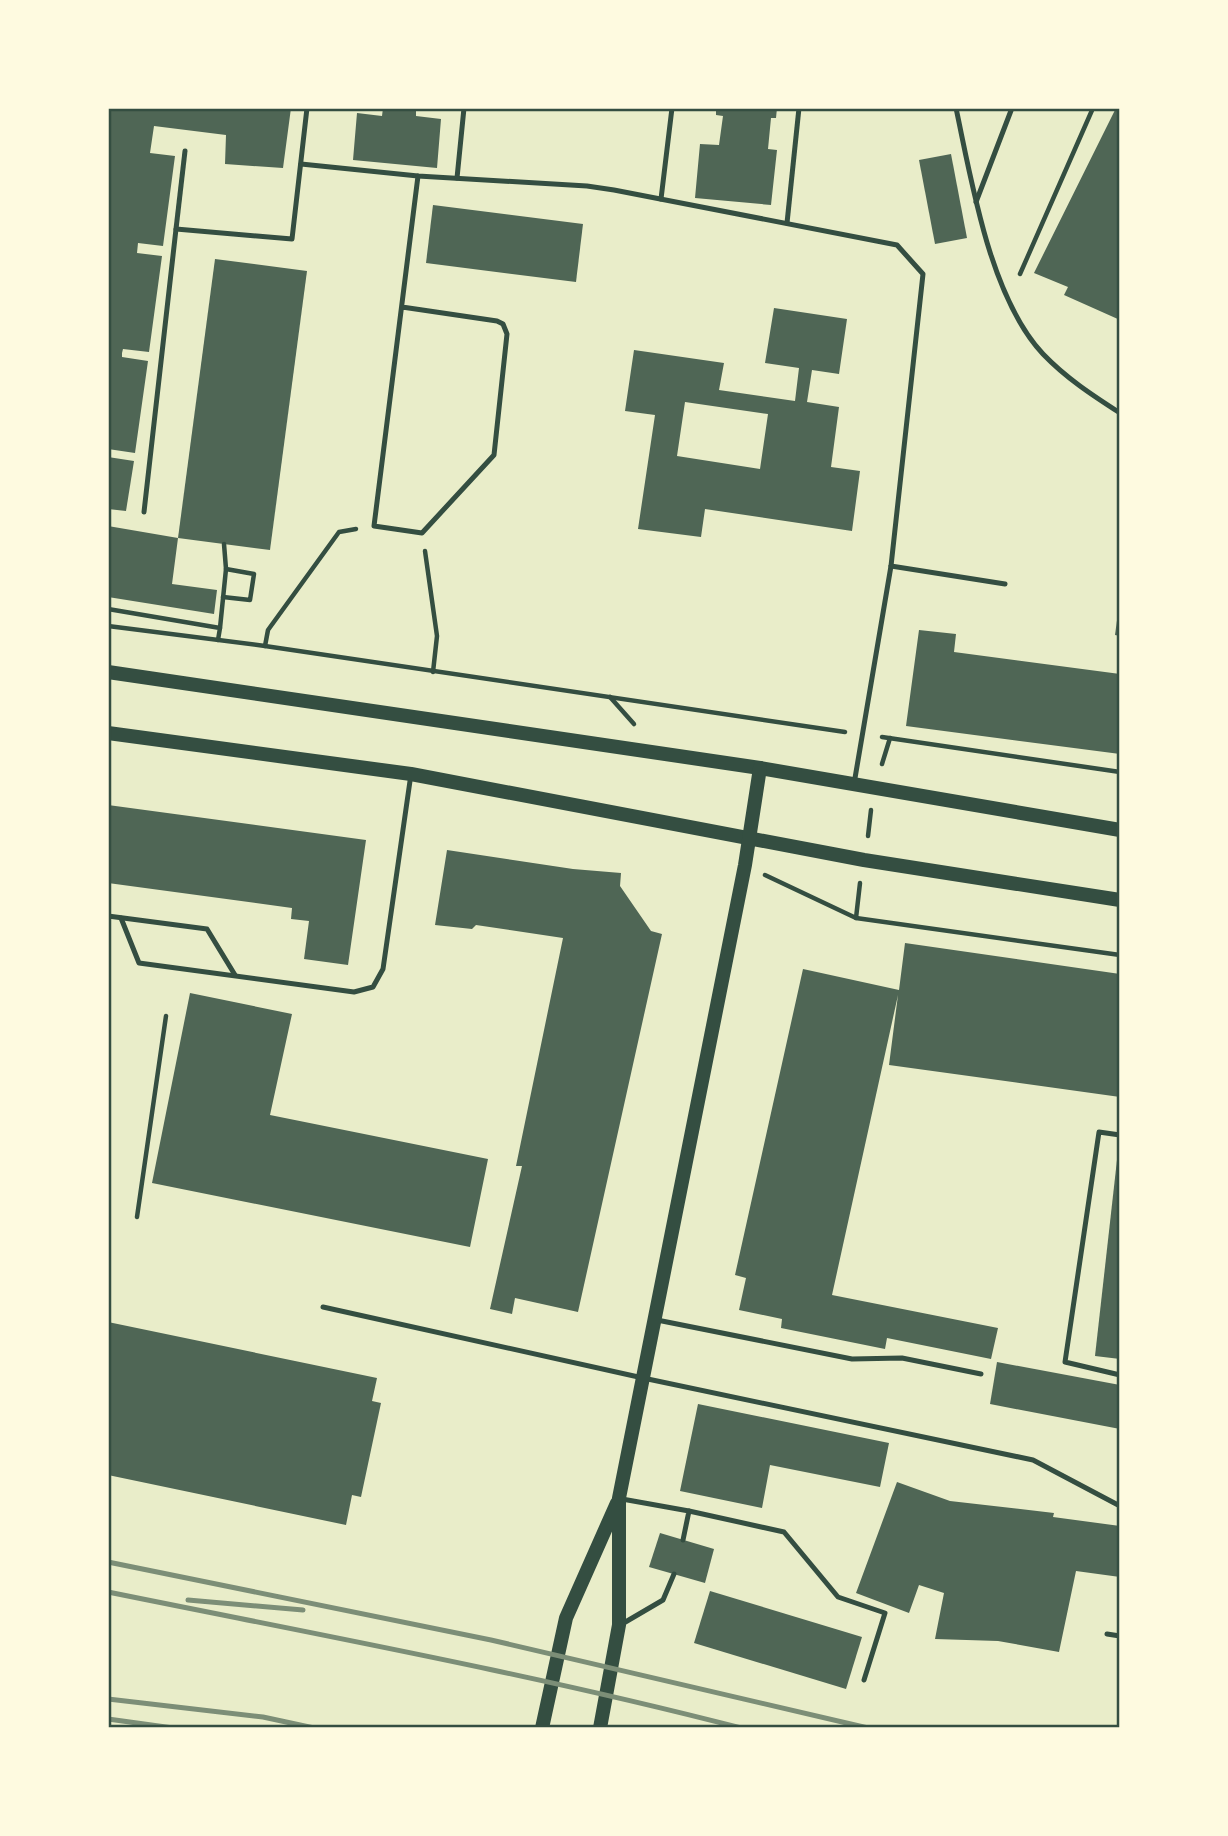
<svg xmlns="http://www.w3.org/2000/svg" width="1228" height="1836" font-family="Barlow,sans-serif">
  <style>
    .building { fill: #4f6655; fill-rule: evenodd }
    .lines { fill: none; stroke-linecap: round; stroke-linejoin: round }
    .path { stroke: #344e41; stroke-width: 4.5 }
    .service { stroke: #344e41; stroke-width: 5 }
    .secondary { stroke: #344e41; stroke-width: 14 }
    .rail { stroke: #7c8e77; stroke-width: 5 }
    .neatline { fill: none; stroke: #344e41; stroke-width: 2.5 }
  </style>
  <rect width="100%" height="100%" fill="#e9edc9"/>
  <g class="building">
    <polygon points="108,108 291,108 283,168 225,164 226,135 154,126 150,153 175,156 163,246 138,243 137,253 162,256 149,352 123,349 122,353 122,357 148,361 135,453 108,449"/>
    <polygon points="383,108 416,108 416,116 441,119 437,168 353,160 357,113 382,116"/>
    <polygon points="716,108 777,108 776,118 771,118 768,149 777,150 771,205 695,198 700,144 719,145 723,116 716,115"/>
    <polygon points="1116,108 1120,108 1120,320 1064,295 1068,287 1034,273"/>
    <polygon points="951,154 967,238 935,244 919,160"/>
    <polygon points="433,205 583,224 576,282 426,263"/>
    <polygon points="215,259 307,271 270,550 178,538"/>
    <path d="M774,308L847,319L839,374L812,370L807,402L839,407L831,467L860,471L852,531L705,509L701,537L638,529L655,415L625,411L634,350L724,363L719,390L795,401L799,368L765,363ZM685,402L768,414L760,469L677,456Z"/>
    <polygon points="108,457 134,461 126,511 108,509"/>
    <polygon points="108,526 178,538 172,584 217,590 214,614 108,597"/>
    <polygon points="1118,613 1120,613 1120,636 1115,635"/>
    <polygon points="919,630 956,634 954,652 1120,674 1120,754 906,726"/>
    <polygon points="108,805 366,840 348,965 304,959 309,921 291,919 292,908 108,883"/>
    <polygon points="447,850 573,869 621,873 620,886 651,931 662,934 578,1312 515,1298 512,1314 490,1309 522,1166 516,1166 563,938 476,925 472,929 435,925"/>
    <polygon points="905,943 1120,974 1120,1097 889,1065 898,995 832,1295 998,1328 991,1359 887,1338 885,1349 781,1328 782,1319 739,1310 746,1278 735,1275 803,969 899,990"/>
    <polygon points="190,993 292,1014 270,1115 488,1159 470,1247 152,1183"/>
    <polygon points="1118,1151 1120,1151 1120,1359 1095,1356"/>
    <polygon points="108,1322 377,1378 372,1401 381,1403 361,1497 352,1495 346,1525 108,1475"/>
    <polygon points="997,1362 1120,1385 1120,1429 990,1404"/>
    <polygon points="698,1404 889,1443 880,1487 770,1465 762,1508 680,1491"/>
    <polygon points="897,1482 950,1501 1054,1513 1053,1517 1120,1526 1120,1577 1076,1571 1059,1652 998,1641 935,1639 944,1593 919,1585 909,1613 856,1593"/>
    <polygon points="660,1533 714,1549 705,1583 649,1567"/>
    <polygon points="710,1591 862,1637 846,1689 694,1643"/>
  </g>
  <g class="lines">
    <g class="path">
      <polyline points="1020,274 1093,108"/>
      <polyline points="425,551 437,636 433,672"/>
      <polyline points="223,597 250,600 254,574 226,569"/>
      <polyline points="108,609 220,628 218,640"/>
      <polyline points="108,626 265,646 845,732"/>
      <polyline points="220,628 226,569 224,544"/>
      <polyline points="265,646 268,630 339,532 356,529"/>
      <polyline points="610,697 634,724"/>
      <polyline points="882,737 1120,772"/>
      <polyline points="882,764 890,738"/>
      <polyline points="868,836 871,810"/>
      <polyline points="765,875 856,918 1120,955"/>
      <polyline points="856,918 860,883"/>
      <polyline points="137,1217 166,1016"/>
    </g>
    <g class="service">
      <path d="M956,108C972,183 990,297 1043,354C1066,378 1092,395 1120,413"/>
      <polyline points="301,164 418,176 587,186 614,190 897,245 923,274 891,566 854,784"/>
      <polyline points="457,178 464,108"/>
      <polyline points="661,199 672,108"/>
      <polyline points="976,202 1012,108"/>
      <polyline points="787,223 799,108"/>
      <polyline points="176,229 185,151"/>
      <polyline points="402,307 497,321 503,324 507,334 494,455 422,533 374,526 418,176"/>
      <polyline points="144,512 176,229 292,239 307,108"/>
      <polyline points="891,566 1005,584"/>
      <polyline points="108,916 207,929 235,975"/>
      <polyline points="121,918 139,963 354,992 373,987 383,969 411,774"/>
      <polyline points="1120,1135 1099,1132 1065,1362 1120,1375"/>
      <polyline points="323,1307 643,1378 1033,1460 1120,1506"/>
      <polyline points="657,1320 852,1359 902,1358 981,1374"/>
      <polyline points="622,1499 689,1511 683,1540"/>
      <polyline points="689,1511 784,1532 838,1597 885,1613 864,1680"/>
      <polyline points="622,1624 663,1600 674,1574"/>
      <polyline points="1107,1634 1120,1636"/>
    </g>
    <g class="secondary">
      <polyline points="108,672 760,768 1120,830"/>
      <polyline points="108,733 411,774 864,860 1120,900"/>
      <polyline points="542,1728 566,1618 617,1503"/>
      <polyline points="600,1728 619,1625 619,1498 745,865 760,768"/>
    </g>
    <g class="rail">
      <polyline points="108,1562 491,1640 868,1728"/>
      <path d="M108,1592C320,1635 532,1674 741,1728"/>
      <polyline points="188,1600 303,1610"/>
      <polyline points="108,1699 263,1717 314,1728"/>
      <polyline points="108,1719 173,1728"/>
    </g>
  </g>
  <rect width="1228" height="1836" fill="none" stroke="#fefae0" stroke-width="220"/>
  <rect x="110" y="110" width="1008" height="1616" class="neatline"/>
</svg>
